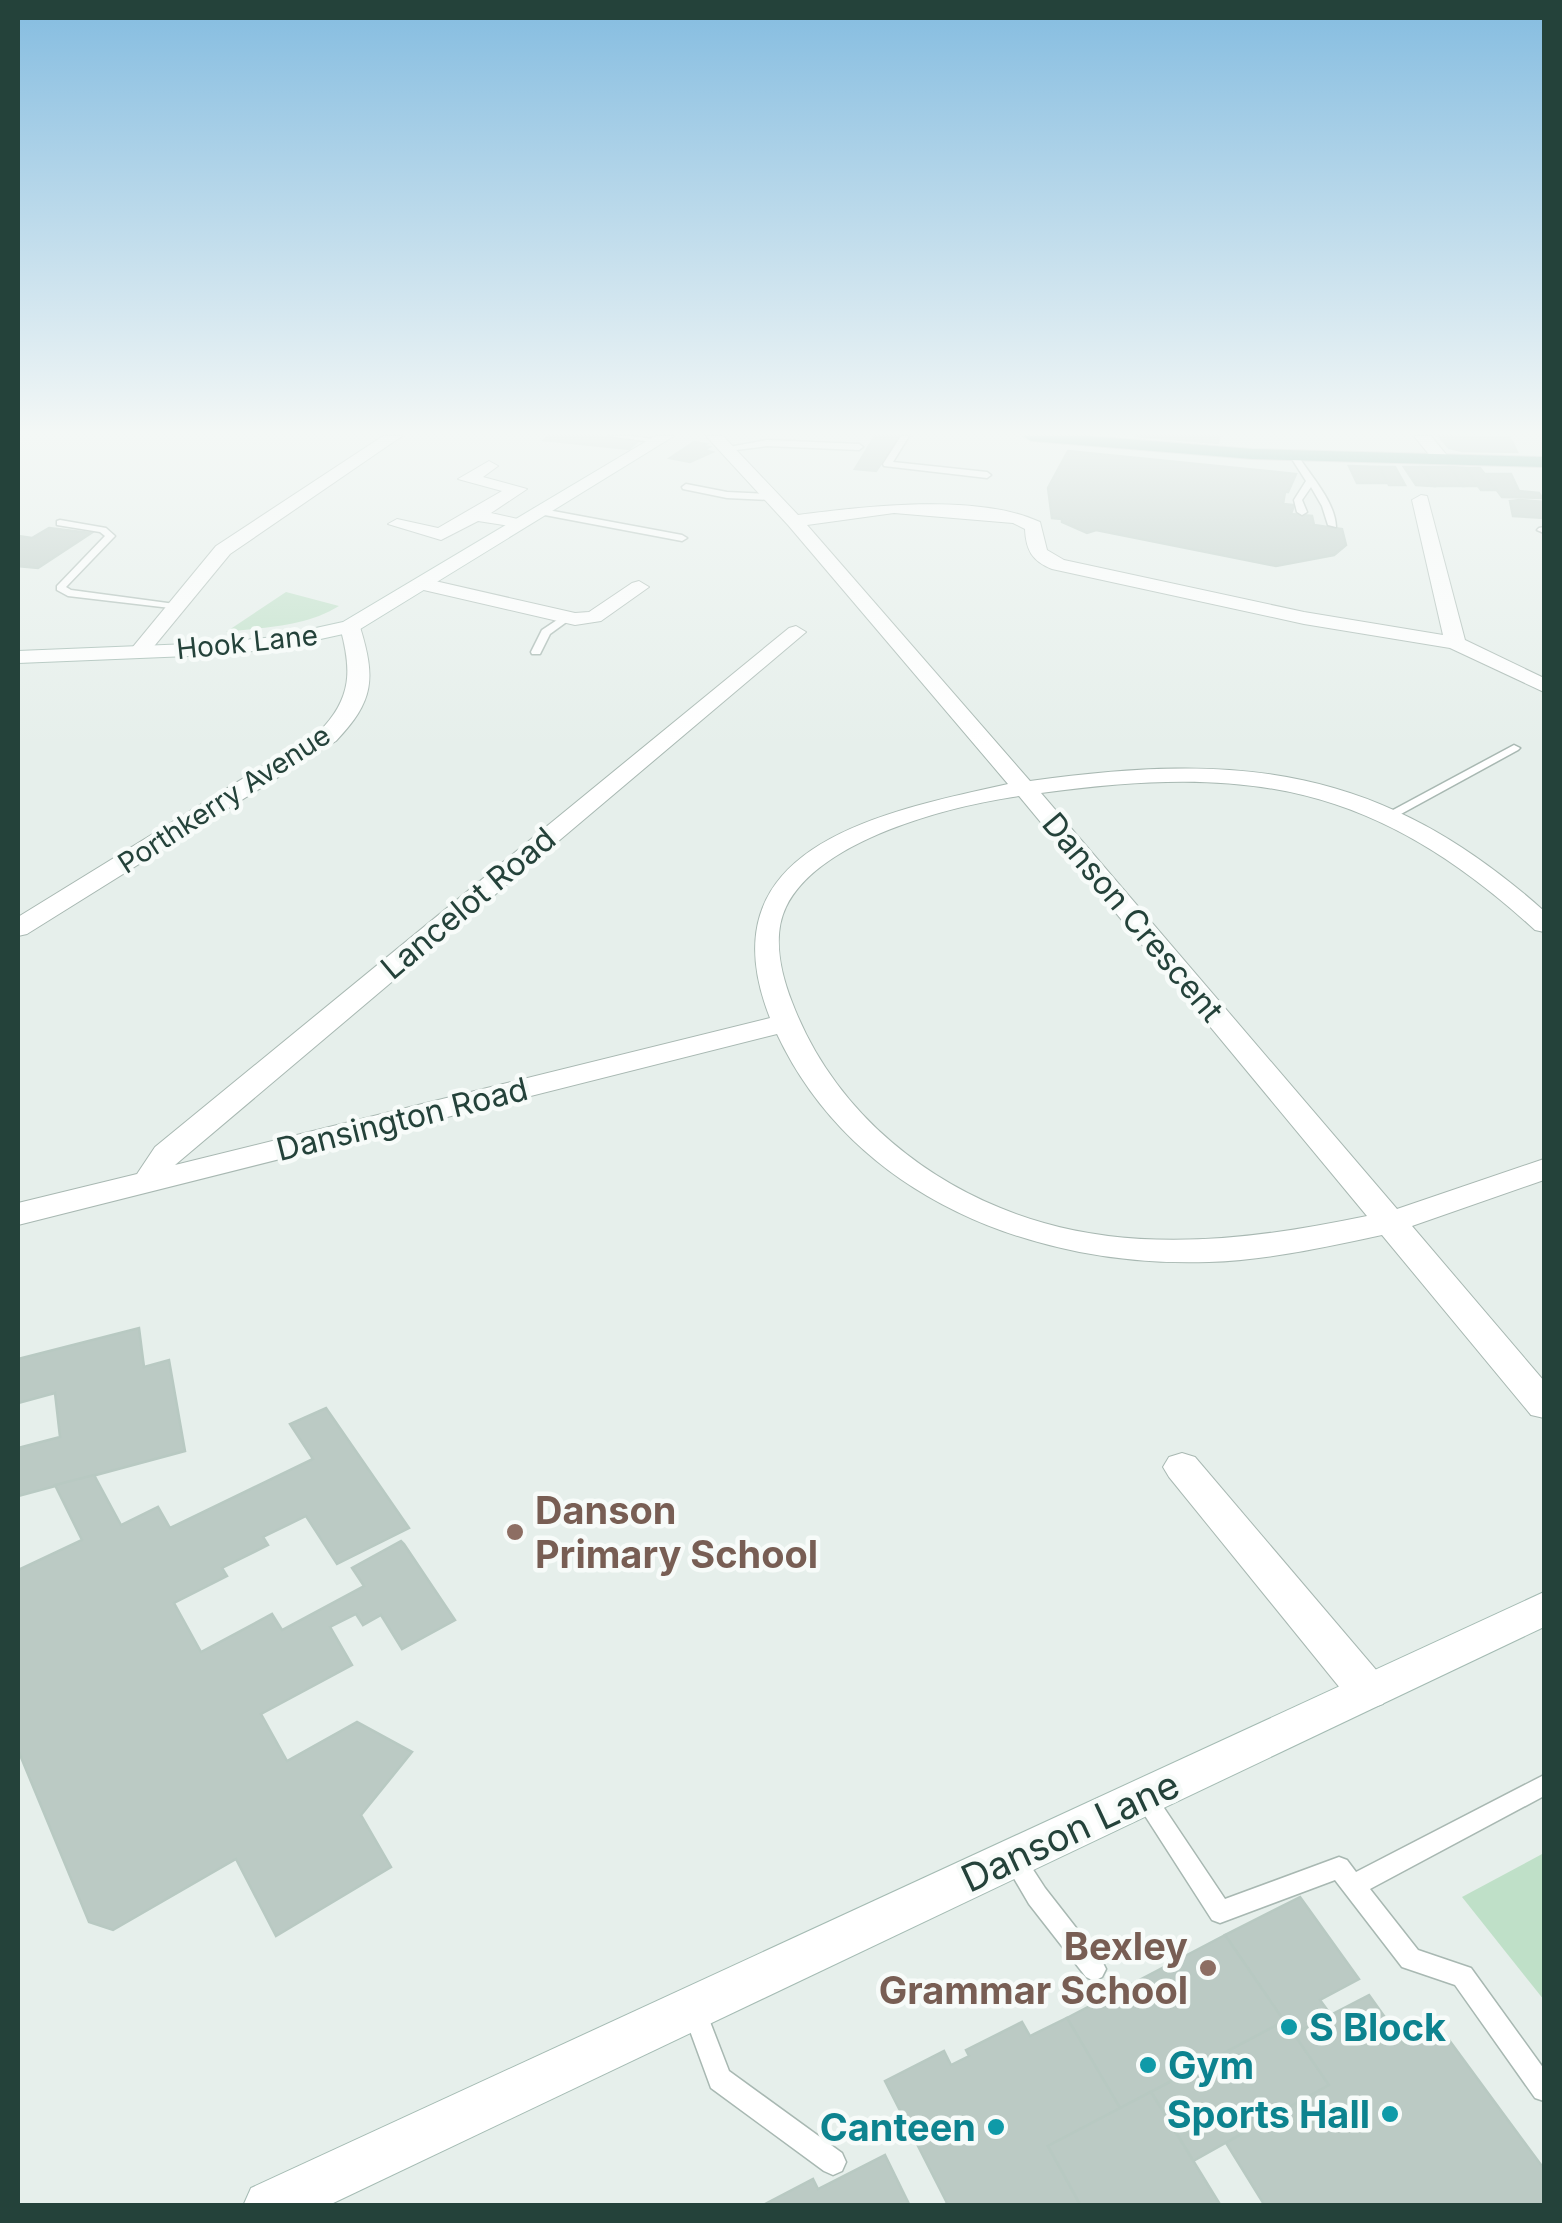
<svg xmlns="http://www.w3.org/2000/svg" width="1562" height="2223" font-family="Inter,sans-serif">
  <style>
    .green { fill: #bfe0c8 }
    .building { fill: #bbcac4; stroke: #b8c9c2; stroke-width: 2.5 }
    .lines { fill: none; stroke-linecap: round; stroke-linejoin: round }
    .lane-casing { stroke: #a8b8b2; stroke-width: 3 }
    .street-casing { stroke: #a8b8b2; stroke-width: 2 }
    .secondary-casing { stroke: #a4bbb3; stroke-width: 2 }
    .primary-casing { stroke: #c2cac8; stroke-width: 2 }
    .lane { fill: #fff; fill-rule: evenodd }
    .street { fill: #fff; fill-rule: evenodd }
    .secondary { fill: #fff; fill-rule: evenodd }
    .primary { fill: #6aa596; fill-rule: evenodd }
    .education-dot { fill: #8d6e63; stroke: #f7fbf9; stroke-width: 4 }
    .culture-dot { fill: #0f9aa8; stroke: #f7fbf9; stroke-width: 4 }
    .labels { text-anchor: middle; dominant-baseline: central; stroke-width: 9; stroke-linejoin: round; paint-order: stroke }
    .far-street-label { font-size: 28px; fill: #24423a; stroke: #f7fbf9 }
    .street-label { font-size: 32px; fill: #24423a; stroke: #f7fbf9 }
    .near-education-label { font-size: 38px; font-weight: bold; fill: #785e54; stroke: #f7fbf9; text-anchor: start }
    .near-street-label { font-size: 38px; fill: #24423a; stroke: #f7fbf9 }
    .near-culture-label { font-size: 38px; font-weight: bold; fill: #0d838f; stroke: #f7fbf9; text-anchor: start }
  </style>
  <rect width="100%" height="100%" fill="#e6efeb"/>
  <g class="green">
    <path d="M286,592L339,606C305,627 265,627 226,632Z"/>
    <polygon points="1544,1853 1544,2000 1462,1897"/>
  </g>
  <g class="building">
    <polygon points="549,436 596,436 639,440 629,449 544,440"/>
    <polygon points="875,436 900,436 876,471 855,469"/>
    <polygon points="1135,436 1219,436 1218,443"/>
    <polygon points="1439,436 1510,438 1517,452 1462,451 1449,448"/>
    <polygon points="694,442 706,444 702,446 709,447 704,450 712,452 690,462 670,458"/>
    <polygon points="1068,451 1296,474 1288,492 1285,492 1283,504 1294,505 1291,514 1312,516 1314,525 1342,529 1346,545 1334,555 1276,566 1096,530 1087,533 1062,522 1062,519 1052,518 1048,488"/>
    <polygon points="1349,466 1380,467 1388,483 1357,483"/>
    <polygon points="1380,467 1395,467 1405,485 1389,485"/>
    <polygon points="1404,467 1421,467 1434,486 1416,485"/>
    <polygon points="1421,467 1450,467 1463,486 1434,486"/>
    <polygon points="1450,467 1465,468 1479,486 1463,486"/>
    <polygon points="1465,468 1480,468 1497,490 1481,490"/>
    <polygon points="1485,474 1511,474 1519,491 1539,493 1542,498 1502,497"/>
    <polygon points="1520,500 1544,502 1544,518 1513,516 1510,501"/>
    <polygon points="49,528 91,533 38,568 18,566 18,536 32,538"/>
    <polygon points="139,1328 144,1367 169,1360 185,1451 18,1496 18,1448 60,1437 55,1393 18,1403 18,1359"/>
    <polygon points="326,1408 409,1528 337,1564 306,1516 263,1537 268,1545 222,1568 227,1576 174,1603 201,1652 272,1614 282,1630 364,1586 352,1568 401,1541 404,1544 455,1620 402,1649 381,1615 363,1625 356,1614 330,1627 352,1665 261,1714 287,1761 357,1722 412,1752 361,1815 391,1867 276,1936 236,1859 113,1930 89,1922 18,1750 18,1570 82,1540 55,1485 94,1475 121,1525 158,1507 170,1528 313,1459 290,1424"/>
    <polygon points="1300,1897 1359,1979 1320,2000 1331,2015 1294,2034 1329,2085 1193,2161 1151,2092 1284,2021 1225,1935"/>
    <polygon points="1225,1935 1284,2021 1120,2108 1067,2018"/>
    <polygon points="1369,1995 1404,2044 1438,2025 1544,2169 1544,2206 1265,2206 1226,2143 1329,2085 1294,2034"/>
    <polygon points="1067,2018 1120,2108 1048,2146 1081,2206 941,2206 947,2203 885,2081 944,2051 951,2065 969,2056 966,2050 1022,2022 1030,2036"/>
    <polygon points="1151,2092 1221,2206 1081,2206 1048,2146"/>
    <polygon points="885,2155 910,2206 763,2205 813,2179 818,2189"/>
  </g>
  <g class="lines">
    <g class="lane-casing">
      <g id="lane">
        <polygon points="608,436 633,436 663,441 659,443"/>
        <polygon points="901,436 909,436 893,462 987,472 991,475 987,478 884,466 883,464"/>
        <polygon points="767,440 859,444 863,447 859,450 767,446 728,451 724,448"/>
        <path d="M1291,454H1297C1311,477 1335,501 1336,527L1328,525L1322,506L1311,487L1302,500L1307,512L1302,515L1297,512L1294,500L1306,481L1290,456Z"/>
        <polygon points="686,484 727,492 771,494 775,497 771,500 727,498 683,489 682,487"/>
        <polygon points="537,508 682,535 687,538 682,541 534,513 534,509"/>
        <polygon points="60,520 106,528 115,536 66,587 71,590 175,604 180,607 179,609 68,596 57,590 57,586 105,536 100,532 57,525 57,521"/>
        <polygon points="1544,527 1544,533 1537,530 1539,528"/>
        <polygon points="563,616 572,618 550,634 540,654 532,654 531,652 542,630"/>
        <polygon points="1514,745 1520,748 1518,750 1390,820 1386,821 1380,817"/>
        <polygon points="1544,1775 1544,1796 1370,1889 1418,1950 1471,1968 1544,2069 1544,2101 1535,2098 1455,1985 1402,1967 1335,1880 1220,1923 1212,1920 1133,1797 1136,1790 1144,1787 1152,1790 1225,1899 1339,1857 1347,1860 1356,1872"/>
        <polygon points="1013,1847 1021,1851 1045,1888 1102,1961 1106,1969 1102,1977 1094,1981 1086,1977 1029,1904 1002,1858 1005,1851"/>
        <polygon points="694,1997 702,2001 729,2071 842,2153 846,2162 842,2171 833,2175 824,2171 711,2088 682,2009 686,2001"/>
      </g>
    </g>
    <g class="street-casing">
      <g id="street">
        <polygon points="383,436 402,436 230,554 146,656 132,656 129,652 132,648 216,546"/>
        <path d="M706,436H723L798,515C866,506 978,493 1040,522L1047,550L1064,560L1304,612L1443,635L1412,500L1421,495L1427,496L1465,640L1544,678V692L1450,648L1304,624L1052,569C1032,561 1026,550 1025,529L1013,523L894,513L807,525L1030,781C1239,752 1381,765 1544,911V932L1535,930C1375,784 1250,764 1041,793L1397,1209L1544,1159V1180L1412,1226L1544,1381V1418L1531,1415L1382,1235C1325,1247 1268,1260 1209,1262C1036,1268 854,1198 777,1034L18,1225V1203L137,1174L155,1147L789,628L796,626L806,632L175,1165L770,1018C702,846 882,812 1008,784L788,525ZM1019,796L1367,1216C1262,1238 1149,1253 1044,1223C932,1191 834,1113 792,1002C781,974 772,936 786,907C819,839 950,806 1019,796Z"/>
        <polygon points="1414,436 1431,436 1449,458 1435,462"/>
        <polygon points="489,461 498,466 483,477 527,489 491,513 522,520 522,528 478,521 441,540 388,524 397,519 438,528 502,491 458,479"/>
        <polygon points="422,578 575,613 589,612 632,583 639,581 649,587 601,621 575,625 415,588 415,580"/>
        <path d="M350,621L360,627C376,679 374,701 336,741L27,934L18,936V917L320,731C352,698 352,670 340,627Z"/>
        <polygon points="1182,1453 1195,1457 1383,1678 1389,1691 1383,1704 1368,1709 1353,1704 1169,1477 1163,1467 1169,1457"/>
      </g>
    </g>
    <g class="secondary-casing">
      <g id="secondary">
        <polygon points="655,436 674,436 357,631 275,649 213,655 18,663 18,651 213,643 275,637 343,622"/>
        <polygon points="1544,1592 1544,1627 327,2206 243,2206 251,2188"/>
      </g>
    </g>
    <g class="primary-casing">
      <polygon id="primary" points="1023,436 1089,436 1252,449 1544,457 1544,467 1252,459 1031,441"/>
    </g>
    <use href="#lane" class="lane"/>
    <use href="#street" class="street"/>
    <use href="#secondary" class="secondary"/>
    <use href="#primary" class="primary"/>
  </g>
  <linearGradient id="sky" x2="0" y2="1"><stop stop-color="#84bce0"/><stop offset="0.58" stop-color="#f4f8f6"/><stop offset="1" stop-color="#f4f8f6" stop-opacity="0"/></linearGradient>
  <rect width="1562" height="747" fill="url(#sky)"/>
  <g class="education-dot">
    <circle cx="515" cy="1532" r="10"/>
    <circle cx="1208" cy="1968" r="10"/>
  </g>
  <g class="culture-dot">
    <circle cx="1289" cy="2027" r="10"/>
    <circle cx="1148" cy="2065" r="10"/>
    <circle cx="1390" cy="2114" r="10"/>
    <circle cx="996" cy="2127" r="10"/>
  </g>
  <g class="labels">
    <g class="far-street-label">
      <text transform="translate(247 642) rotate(-6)">Hook Lane</text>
      <text transform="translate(224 799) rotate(-33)">Porthkerry Avenue</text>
    </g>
    <g class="street-label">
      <text transform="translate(468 903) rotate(-40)">Lancelot Road</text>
      <text transform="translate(1133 917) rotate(50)">Danson Crescent</text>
      <text transform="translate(402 1119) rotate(-14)">Dansington Road</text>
    </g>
    <g class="near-education-label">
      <text x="535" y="1510">Danson<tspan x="535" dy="44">Primary School</tspan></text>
      <text x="1188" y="1946" text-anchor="end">Bexley<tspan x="1188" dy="44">Grammar School</tspan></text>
    </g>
    <g class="near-street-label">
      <text transform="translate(1070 1831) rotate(-25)">Danson Lane</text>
    </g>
    <g class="near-culture-label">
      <text x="1309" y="2027">S Block</text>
      <text x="1168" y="2065">Gym</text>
      <text x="1370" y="2114" text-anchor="end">Sports Hall</text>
      <text x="976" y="2127" text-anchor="end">Canteen</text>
    </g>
  </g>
  <rect width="1562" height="2223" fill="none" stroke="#24423a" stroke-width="40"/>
</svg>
